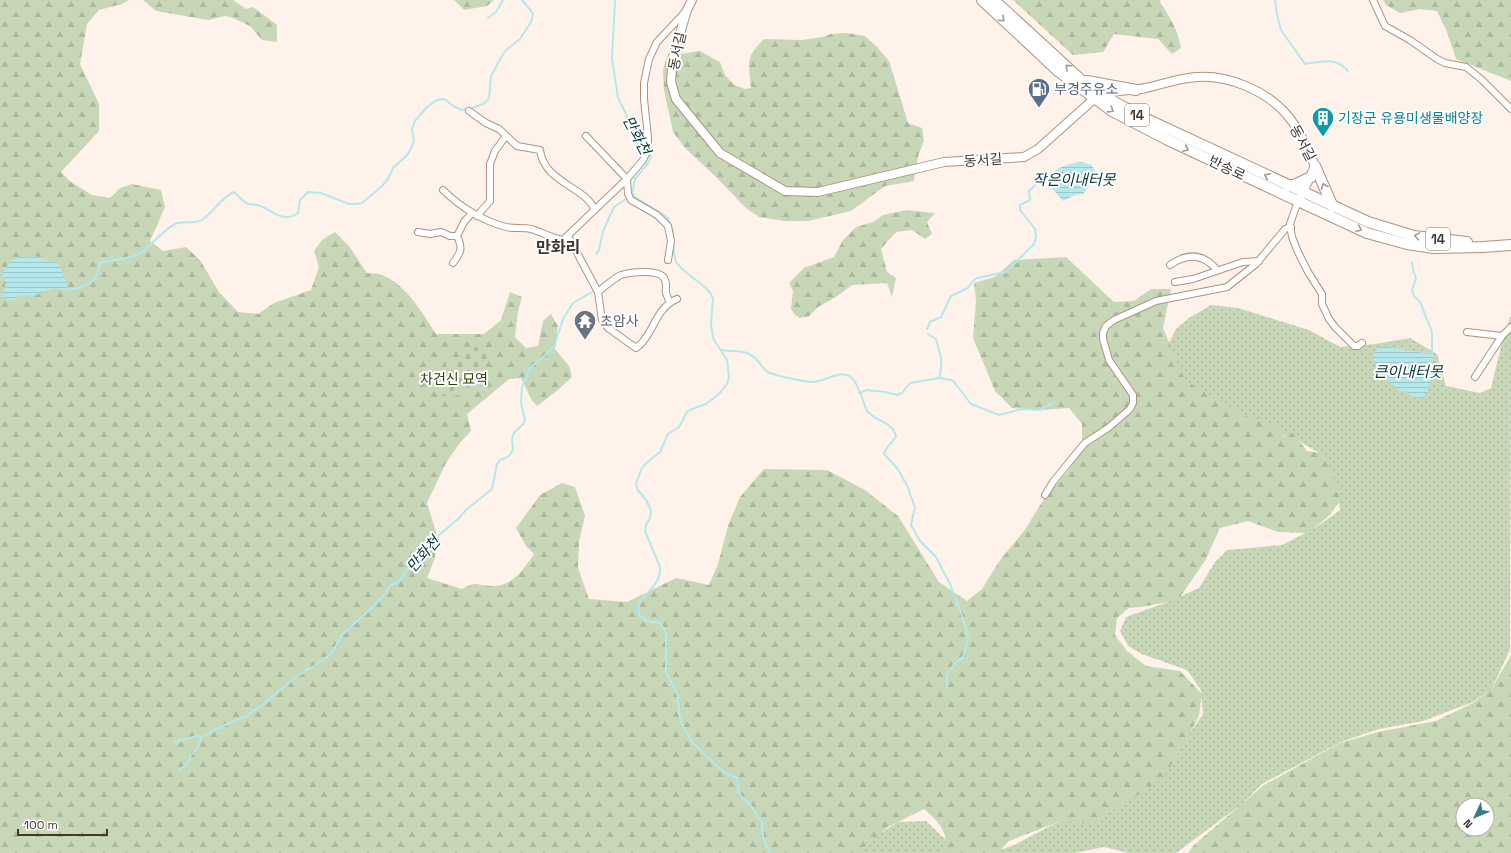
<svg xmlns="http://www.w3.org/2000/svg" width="1511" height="853" font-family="'Space Grotesk','Noto Sans KR',sans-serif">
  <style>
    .grass { fill: url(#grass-dots) }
    .forest { fill: url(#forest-firs); fill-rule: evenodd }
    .cemetery { fill: url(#cemetery-stones) }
    .water { fill: url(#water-rules) }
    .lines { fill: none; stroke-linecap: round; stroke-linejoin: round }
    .stream { stroke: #b4e8ec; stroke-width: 2 }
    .minor-casing { stroke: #af9380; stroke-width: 8 }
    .tertiary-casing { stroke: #af9380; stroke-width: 10 }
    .primary-casing { stroke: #af9380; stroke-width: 12 }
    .minor { stroke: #fff; stroke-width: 6 }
    .tertiary { stroke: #fff; stroke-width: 8 }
    .primary { stroke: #fff; stroke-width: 10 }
    .oneway { stroke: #a19b97 }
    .labels { text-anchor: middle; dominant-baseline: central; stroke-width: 4; stroke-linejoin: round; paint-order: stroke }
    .shield { fill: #fff; stroke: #7b736d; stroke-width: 1 }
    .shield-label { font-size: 13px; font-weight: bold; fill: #43372f }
    .street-label { font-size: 14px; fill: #43372f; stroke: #fff }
    .service-label { font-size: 14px; fill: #4e5e75; stroke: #fff; text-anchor: start }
    .culture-label { font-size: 14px; fill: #0d838f; stroke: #fff; text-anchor: start }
    .worship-label { font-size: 14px; fill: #5b616d; stroke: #fff; text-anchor: start }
    .park-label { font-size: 14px; fill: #2c4209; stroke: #fff }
    .water-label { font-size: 15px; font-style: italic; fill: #05383b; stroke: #fff }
    .quarter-label { font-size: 16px; font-weight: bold; fill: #43372f; stroke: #fff }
  </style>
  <defs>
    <pattern id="grass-dots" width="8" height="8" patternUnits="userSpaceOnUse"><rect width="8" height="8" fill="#c8d7b8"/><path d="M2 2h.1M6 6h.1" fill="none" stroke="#adb99e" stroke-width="1.8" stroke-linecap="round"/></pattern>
    <pattern id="forest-firs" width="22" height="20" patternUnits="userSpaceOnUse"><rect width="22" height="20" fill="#c8d7b8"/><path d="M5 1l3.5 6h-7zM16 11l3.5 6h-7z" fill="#adb99e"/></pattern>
    <pattern id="cemetery-stones" width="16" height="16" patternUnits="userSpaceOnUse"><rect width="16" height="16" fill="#c8d7b8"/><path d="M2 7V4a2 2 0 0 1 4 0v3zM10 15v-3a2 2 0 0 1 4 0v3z" fill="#adb99e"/></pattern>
    <pattern id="water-rules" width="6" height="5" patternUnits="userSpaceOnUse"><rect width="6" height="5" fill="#b4e8ec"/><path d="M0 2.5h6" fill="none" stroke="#9cc8cb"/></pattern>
  </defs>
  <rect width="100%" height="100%" fill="#fff2ea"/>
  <g class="grass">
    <polygon points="1211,305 1238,308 1309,330 1340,347 1375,344 1410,338 1437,354 1446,386 1480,393 1491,388 1503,338 1511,315 1510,650 1491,690 1473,702 1423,721 1379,729 1341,742 1262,784 1242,804 1176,853 1128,853 1104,847 1075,853 992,853 1014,845 1056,823 1121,803 1170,761 1203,714 1201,690 1187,670 1142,654 1128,646 1120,631 1126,617 1168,602 1199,588 1215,562 1227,550 1282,545 1315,528 1340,510 1337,487 1323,455 1293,438 1244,422 1178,381 1162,357 1176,329 1189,318"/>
    <polygon points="926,821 959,853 851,853 898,822"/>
  </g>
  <g class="forest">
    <path d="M0,0H129L122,4L99,10L87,24L80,64L99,104V131L61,172L71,182L92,195L110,198L120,188L132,184L161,190L165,207L150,241L163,251L186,247L200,260L219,292L238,312L258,314L274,303L311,290L319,267L314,251L322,240L335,232L349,246L367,273C372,274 378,273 382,275C406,284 423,314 436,334H484L501,320L510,292L522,297L518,311L515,337L526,348L538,346L543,321L551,314L558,326L555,349L569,366L572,377L558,390L537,406L531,399L521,378L509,379L467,414L471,431L459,444L446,463L427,503L436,532L435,558L427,578L462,589C477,581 474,585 490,586C511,588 524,569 534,554L526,546L516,528L540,495L562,483L575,487L585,516L579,542L578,568L589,599L627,602L676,578L709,585L718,564L728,526L740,497L764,469L827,470L865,490L898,516L939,582L967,601L982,589L1000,560L1024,531L1044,499L1068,471L1082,449V424L1069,408L1042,410L1012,408L995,391L973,338L976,301L974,283L995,277L1014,260L1066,257L1114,302L1134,301L1151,289H1171L1163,328L1185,380L1245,416L1276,426L1284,436L1293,433L1307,451L1322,453L1333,476L1342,498L1330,515L1308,533L1278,532L1248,521L1220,528L1205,561L1178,600L1142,607L1129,608L1117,618L1115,635L1127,651L1146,666L1180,671L1202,694L1199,716L1178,755L1161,780L1092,824L1061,821L1009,841L997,853H945C949,832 939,822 924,809L888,827L866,846L854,853H0Z"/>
    <polygon points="143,0 233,0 246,9 253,7 277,25 277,42 262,40 250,26 233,18 225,16 208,20 156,11"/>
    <polygon points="454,0 494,0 487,6 464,10"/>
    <path d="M1013,0H1161L1160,2C1170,17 1178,30 1181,48L1172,54L1158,39L1114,34L1103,52L1073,55Z"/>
    <polygon points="1383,0 1511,0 1511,81 1456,59 1447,32 1437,11 1420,9 1400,13 1386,5"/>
    <path d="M847,33L865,36L877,47L889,61L908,123L922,128L924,141L918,156L914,181L885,186L851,211L808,221H785L759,217L746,208L715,176L685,148L673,132L664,90L663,71L667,56L700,51L720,62L725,75L734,85L745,89L751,88C749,62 744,59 764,39L802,40L822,37L831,34Z"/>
    <polygon points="907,210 935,213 927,222 932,234 925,239 912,230 896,232 881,249 887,272 896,278 892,297 887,283 852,285 836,297 818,307 809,316 800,318 795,315 791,309 793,291 789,283 804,268 834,257 843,240 856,227 873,222 883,215"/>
    <path d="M1511,655V853H1188L1194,845L1264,785L1340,743L1378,732L1436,721L1473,703L1491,690ZM1463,805H1487V829H1463Z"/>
  </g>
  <path class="cemetery" d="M481,344L485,347L490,352C485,365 467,396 452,397C450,398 446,396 443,396L436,386L435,375L446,365Z"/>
  <g class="water">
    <path d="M1081,162L1092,165L1095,172L1088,188L1083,194L1075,195L1063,201L1049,185L1046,179C1055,167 1068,164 1081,162Z"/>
    <path d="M23,256L31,258L36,256L44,260L59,263L68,289V291L55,288L32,296L22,295C12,301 10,303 1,295C7,287 6,281 2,272L13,259Z"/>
    <path d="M1383,346L1434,355L1430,366L1434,373C1427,383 1433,388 1422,398L1413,397L1407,392L1399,391L1384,377L1373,360C1374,352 1375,348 1383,346Z"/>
  </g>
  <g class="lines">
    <g class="stream">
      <polyline points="615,0 612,58 618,98 626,114 638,144 651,156 649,162 635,179 632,194"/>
      <path d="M1275,0L1277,15L1281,30L1305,64C1323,62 1335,56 1348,71"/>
      <polyline points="488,18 496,12 503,0"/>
      <path d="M633,194L635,197L667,217L671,225L673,231L674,253L676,262L682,269L706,288L711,294L713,299L711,324L713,338L727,360L729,377L727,384L719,394L706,404L692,409L687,412L679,427L668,434L660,452L645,464L641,470L636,484L637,489L646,500L651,510L650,518L646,525L645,531L660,567C662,583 645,593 638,605L639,615L647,621L660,623L666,632V672L678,696L679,713L682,725L693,743L719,768L727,774L737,778L739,794L752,807L762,823L763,838L770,853"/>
      <polyline points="596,254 599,250 603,231 614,207 629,197"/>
      <polyline points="1412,262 1413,270 1416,278 1412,290 1414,296 1420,302 1432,332 1432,354"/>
      <path d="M68,289C73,290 76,289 81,287C96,282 97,278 100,263C112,260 132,259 142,252C153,244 162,231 175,224C184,220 193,225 202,220C214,212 220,198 234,192C238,195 242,200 246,203C250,205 254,204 258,205C272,210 283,224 298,213L300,200L308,192L321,193L349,204H356L362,203L382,186L388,179L393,168L408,154L414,142L412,129L415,121L426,108L435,101L441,99L446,100L453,106L462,110L473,108L485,103L489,98L491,76L502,56L506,50L520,39L531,22L533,15L532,12L522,0"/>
      <polyline points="927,329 930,322 941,317 951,296 968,288 972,282 977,278 1006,272 1034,244 1036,237 1035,229 1020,210 1020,205 1030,200 1029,191 1040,180"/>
      <path d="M722,350C730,352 741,350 749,354C760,359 761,368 768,372C776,376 805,382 813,382C825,382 840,369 851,377C858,382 863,403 867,411C876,422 892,421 896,436C893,443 886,446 884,454L897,468L908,487L910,494L915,507L911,525L920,541L936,557L950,584L966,626L968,640L963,657L955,663L947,675V689"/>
      <polyline points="939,378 951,380 954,382 971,404 999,415 1022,409 1040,410 1053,403"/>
      <path d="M859,393L867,390L885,392L897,395L902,393L910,383L939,378C944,359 940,356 936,339L928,334"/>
      <polyline points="175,742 197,736 201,737"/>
      <path d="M180,770L190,761V756C196,751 200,745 201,737L231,722L245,717L260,707L296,677L322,661L333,651L342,635L377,603L391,585L399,581L403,577L406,571L417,562L439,535L458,519L466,510L492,489L497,464L500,460L505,458L510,455L513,449L512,438L514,433L523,424L525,420L521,403L522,387L530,368L551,350L555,344L563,319L573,303L592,292"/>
    </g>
    <g class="minor-casing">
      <g id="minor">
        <polyline points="1373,0 1385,26 1410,40 1437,59 1445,63 1466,67 1481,79 1511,109"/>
        <path d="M469,111L486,123L499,129L517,146L540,150C543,175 568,183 585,197C589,200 592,205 595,209"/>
        <polyline points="586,136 627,179 628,194 631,200 657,215 668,226 671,241 668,260"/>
        <path d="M443,190C460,207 483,221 506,227C514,229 523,227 531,229C542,232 551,238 563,240L627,179L643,160L648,149V137L644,99V83L649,59L657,42L686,11"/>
        <polyline points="1298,201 1290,224 1292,237 1298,252 1308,272 1322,294 1322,304 1329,319 1335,327 1354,346 1358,346 1362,343"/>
        <polyline points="477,216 490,201 490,164 495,151 506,136"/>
        <polyline points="418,232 430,234 441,232 450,236 457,236 464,222 472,213"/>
        <path d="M568,236L598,292L602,320L608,328L636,348C640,345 644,341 647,336C656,322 660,306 677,299"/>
        <path d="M453,263C461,252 463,249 457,236"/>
        <path d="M1170,265C1187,253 1203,253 1217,270"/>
        <polyline points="1175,282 1193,279 1243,262 1259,261"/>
        <path d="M598,292C605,286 613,279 621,275C631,272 658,269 664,278C668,284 665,288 666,293C667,296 668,299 670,302"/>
        <polyline points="1467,332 1502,336"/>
        <polyline points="1475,377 1502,336 1511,327"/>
        <polyline points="1045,495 1053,482 1079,450 1085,443 1108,428 1130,409 1133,403 1133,395 1109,360 1103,339 1103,333 1106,326 1114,320 1156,301 1227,287 1256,264 1281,234 1285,229 1291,227"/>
      </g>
    </g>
    <g class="tertiary-casing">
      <path id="tertiary" d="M692,0L687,10L673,57L671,82L676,99L720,153L785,191L818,192L944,162L1024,157L1038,149L1094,99C1109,88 1128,92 1146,88C1163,84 1180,78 1197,77C1229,75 1267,91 1287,115C1300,130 1307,148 1315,166L1301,196"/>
    </g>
    <g class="primary-casing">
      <g id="primary">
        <polyline points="982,0 1058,71 1112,111 1168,140 1298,201 1367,233 1407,244 1434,248 1483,247 1511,245"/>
        <polyline points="994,0 1081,80 1116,103 1140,116 1368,222 1414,236 1467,242"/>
        <polyline points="1087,81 1136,90"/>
        <polyline points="1315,166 1333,207"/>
        <polyline points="1288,186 1296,184 1311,177"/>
      </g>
    </g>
    <use href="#minor" class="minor"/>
    <use href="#tertiary" class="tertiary"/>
    <use href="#primary" class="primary"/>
  </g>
  <defs><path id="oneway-chevron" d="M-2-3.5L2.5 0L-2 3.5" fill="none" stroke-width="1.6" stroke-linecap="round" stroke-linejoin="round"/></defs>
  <g class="oneway">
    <use href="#oneway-chevron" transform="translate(1002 19) rotate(43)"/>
    <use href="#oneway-chevron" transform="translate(1068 67) rotate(-138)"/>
    <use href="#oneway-chevron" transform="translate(1111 110) rotate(32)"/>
    <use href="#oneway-chevron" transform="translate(1186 149) rotate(25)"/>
    <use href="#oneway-chevron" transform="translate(1267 176) rotate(-154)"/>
    <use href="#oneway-chevron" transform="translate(1324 186) rotate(-113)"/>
    <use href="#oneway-chevron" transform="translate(1359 229) rotate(23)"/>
    <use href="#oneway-chevron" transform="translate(1417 236) rotate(-170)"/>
  </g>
  <defs>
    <g id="fuel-pin" transform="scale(1.15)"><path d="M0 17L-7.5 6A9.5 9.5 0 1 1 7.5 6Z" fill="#5c6f8a" stroke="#fff"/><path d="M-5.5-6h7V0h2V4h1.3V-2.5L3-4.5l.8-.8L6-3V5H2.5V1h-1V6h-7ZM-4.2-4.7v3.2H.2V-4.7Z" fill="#fff"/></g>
    <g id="building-pin" transform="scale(1.15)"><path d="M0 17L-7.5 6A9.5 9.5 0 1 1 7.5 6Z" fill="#0f9aa8" stroke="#fff"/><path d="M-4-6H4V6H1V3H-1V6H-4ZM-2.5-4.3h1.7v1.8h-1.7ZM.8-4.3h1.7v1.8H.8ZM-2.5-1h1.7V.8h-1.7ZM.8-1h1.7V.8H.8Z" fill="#fff"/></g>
    <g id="temple-pin" transform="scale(1.15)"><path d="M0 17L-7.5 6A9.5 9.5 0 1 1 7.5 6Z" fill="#6b7280" stroke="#fff"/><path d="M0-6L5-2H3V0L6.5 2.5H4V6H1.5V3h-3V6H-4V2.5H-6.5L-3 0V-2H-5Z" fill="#fff"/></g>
  </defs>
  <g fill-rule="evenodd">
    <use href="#fuel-pin" x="1039" y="89"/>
    <use href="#building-pin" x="1323" y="118"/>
    <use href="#temple-pin" x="585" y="321"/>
  </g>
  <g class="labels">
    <g class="shield">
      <rect x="1125" y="104" width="24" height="22" rx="3"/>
      <rect x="1426" y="228" width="24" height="22" rx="3"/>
    </g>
    <g class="shield-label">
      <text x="1137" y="115">14</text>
      <text x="1438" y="239">14</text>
    </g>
    <g class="street-label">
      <text transform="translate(677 51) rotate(-78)">동서길</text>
      <text transform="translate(1303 143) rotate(62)">동서길</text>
      <text transform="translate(983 160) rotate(-4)">동서길</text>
      <text transform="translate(1227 168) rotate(25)">반송로</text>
    </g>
    <g class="service-label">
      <text x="1054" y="89">부경주유소</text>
    </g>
    <g class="culture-label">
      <text x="1338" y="118">기장군 유용미생물배양장</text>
    </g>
    <g class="worship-label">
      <text x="600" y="321">초암사</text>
    </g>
    <g class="park-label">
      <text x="454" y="379">차건신 묘역</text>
    </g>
    <g class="water-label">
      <text transform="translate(637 135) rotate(62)">만화천</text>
      <text x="1074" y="179">작은이내터못</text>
      <text x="1408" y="371">큰이내터못</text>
      <text transform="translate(423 554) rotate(-49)">만화천</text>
    </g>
    <g class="quarter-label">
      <text x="558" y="247">만화리</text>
    </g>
  </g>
  <g transform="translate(1475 817) rotate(226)"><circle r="19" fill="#ffffff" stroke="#b4afac"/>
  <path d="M0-3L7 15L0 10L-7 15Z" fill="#367e85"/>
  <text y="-6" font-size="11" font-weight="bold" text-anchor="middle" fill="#43372f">N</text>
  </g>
  <path d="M18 829v6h89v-6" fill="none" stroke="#43372f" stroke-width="2"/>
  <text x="24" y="829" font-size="12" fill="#43372f" stroke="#ffffff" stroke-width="3" paint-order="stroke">100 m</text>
</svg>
